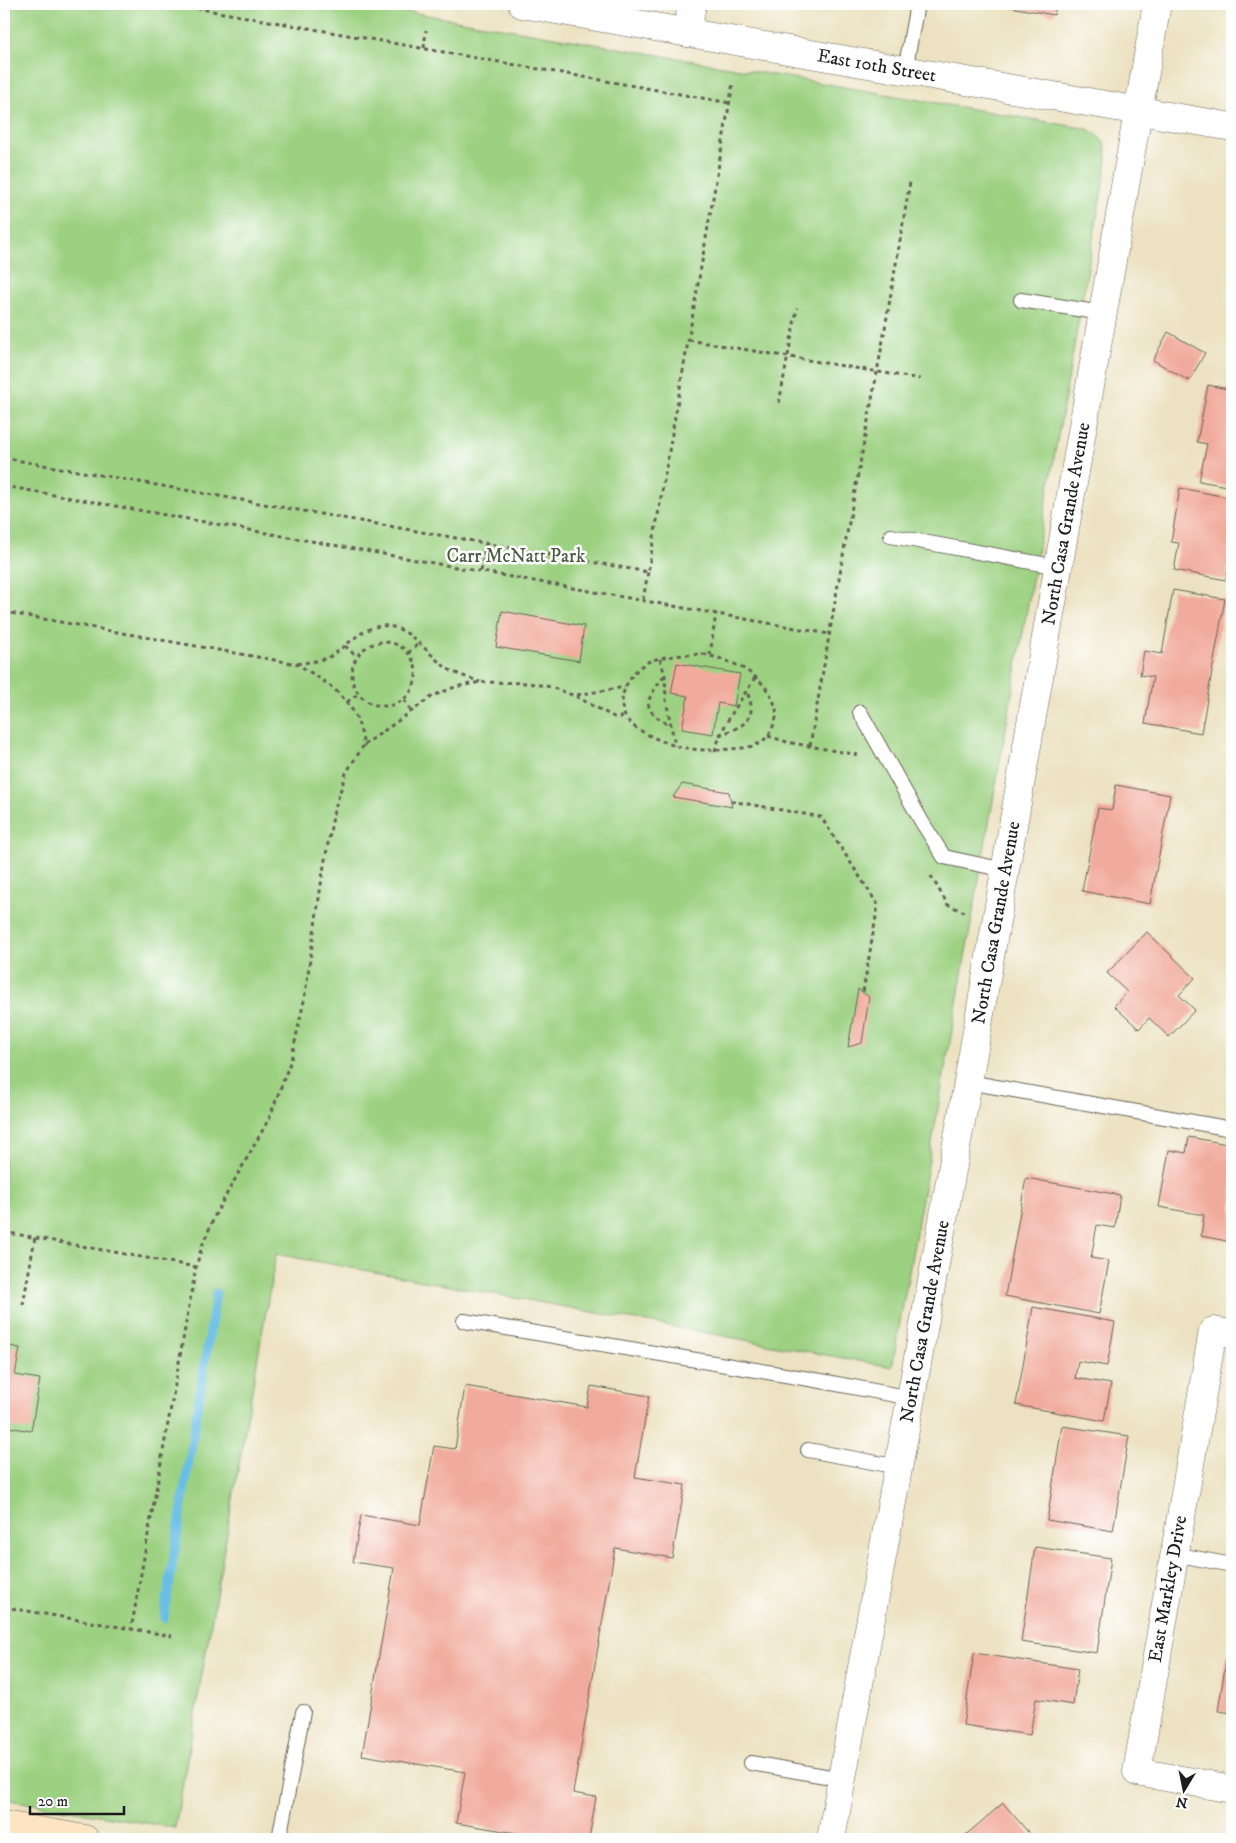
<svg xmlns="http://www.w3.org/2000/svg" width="1236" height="1843" font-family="'IM FELL DW Pica',serif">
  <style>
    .green { fill: #9dd182; stroke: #5c764f }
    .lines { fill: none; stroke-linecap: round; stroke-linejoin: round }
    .stream { stroke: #68bee5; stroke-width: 9 }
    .building { fill: #f1ab9c }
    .lane-casing { stroke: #656156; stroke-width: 16 }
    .street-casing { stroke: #656156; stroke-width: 29 }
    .secondary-casing { stroke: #656156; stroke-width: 29 }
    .path { stroke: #656156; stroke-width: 3; stroke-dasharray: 4 4; stroke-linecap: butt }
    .lane { stroke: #fff; stroke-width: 14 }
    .street { stroke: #fff; stroke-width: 28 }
    .secondary { stroke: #fde5c4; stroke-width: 28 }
    .labels { text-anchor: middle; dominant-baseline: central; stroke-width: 5; stroke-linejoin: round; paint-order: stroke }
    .street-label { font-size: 19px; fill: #1c1c1c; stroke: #fff }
    .park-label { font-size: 19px; fill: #495b40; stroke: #fff }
  </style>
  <rect width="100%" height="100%" fill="#fff"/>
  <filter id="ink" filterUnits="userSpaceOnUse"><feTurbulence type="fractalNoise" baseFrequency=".02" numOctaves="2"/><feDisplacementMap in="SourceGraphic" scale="10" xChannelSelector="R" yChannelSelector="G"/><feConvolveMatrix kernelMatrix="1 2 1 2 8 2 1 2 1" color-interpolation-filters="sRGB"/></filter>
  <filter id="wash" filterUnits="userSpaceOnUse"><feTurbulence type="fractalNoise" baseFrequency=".0096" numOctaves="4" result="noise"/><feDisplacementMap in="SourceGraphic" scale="20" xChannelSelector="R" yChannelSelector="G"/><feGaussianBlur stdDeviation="1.12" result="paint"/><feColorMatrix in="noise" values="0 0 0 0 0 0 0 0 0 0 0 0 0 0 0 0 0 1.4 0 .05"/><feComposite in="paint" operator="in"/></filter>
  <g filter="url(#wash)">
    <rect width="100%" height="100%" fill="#ece2c1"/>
    <path class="green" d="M4,4H363L1088,129C1104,139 1106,143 1107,161L892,1367L276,1254L175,1828L4,1799Z"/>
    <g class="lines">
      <polyline class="stream" points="164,1618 216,1293"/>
    </g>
    <g id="blocks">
      <g class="building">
        <polygon points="994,4 1056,4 1054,15"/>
        <polygon points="1232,312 1232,327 1227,314"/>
        <polygon points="1168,332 1205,353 1189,381 1153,360"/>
        <polygon points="1208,385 1232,390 1232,487 1199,481 1207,444 1197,442"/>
        <polygon points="1180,488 1232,498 1232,547 1226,580 1174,570 1179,543 1171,542"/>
        <polygon points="1173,590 1225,599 1201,733 1145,723 1153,677 1140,675 1144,651 1162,654"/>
        <polygon points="502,611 584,626 579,661 496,647"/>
        <polygon points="677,663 740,674 734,706 718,703 713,734 682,729 688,696 671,693"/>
        <polygon points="682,784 729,792 732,807 673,797"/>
        <polygon points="1116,785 1170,795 1150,904 1082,891 1098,808 1112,810"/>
        <polygon points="1147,932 1195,978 1179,995 1195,1010 1169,1037 1149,1018 1139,1029 1114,1006 1127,992 1107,973"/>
        <polygon points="858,989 869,997 862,1043 848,1047"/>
        <polygon points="1189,1137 1232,1145 1232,1242 1201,1236 1204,1215 1159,1207 1169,1150 1186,1153"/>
        <polygon points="1026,1178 1120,1195 1115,1228 1097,1225 1091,1258 1109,1261 1099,1314 1005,1296"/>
        <polygon points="1033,1307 1115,1322 1107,1366 1078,1361 1075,1378 1111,1384 1104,1421 1016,1405"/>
        <polygon points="4,1345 20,1348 15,1375 40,1379 31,1431 9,1427 5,1454"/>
        <polygon points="465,1386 587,1407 591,1386 649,1396 635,1477 685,1485 672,1558 615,1548 573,1793 596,1797 589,1839 552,1839 456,1823 465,1772 362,1755 394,1568 353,1562 361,1515 420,1525 434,1446 455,1449"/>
        <polygon points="1062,1426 1129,1436 1113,1531 1047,1520"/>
        <polygon points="1035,1547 1111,1558 1097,1653 1021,1642"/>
        <polygon points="974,1653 1078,1669 1073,1705 1036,1699 1030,1735 963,1725"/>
        <polygon points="1227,1655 1232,1655 1232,1713 1218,1711"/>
        <polygon points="1003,1803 1034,1839 961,1839"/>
      </g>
    </g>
  </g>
  <g filter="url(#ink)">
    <use href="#blocks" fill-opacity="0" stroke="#656156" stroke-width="1"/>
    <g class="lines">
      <g class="lane-casing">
        <g id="lane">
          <polyline points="905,71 917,4"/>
          <polyline points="1021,300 1102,313"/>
          <polyline points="891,536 1058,567"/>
          <polyline points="860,712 922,822 944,857 1005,870"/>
          <polyline points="968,1082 1232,1129"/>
          <polyline points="464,1321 821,1381 911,1398"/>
          <polyline points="808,1450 899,1467"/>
          <polyline points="1174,1554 1232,1565"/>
          <polyline points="751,1763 842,1779"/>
          <polyline points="279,1839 303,1712"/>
        </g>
      </g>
      <g class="street-casing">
        <g id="street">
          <path id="s1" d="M522,4L1232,127"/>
          <polyline points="687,33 692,4"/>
          <polyline points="1232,1334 1213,1331 1137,1772 1232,1789"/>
          <path id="s2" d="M831,1839L968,1082L1157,4"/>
        </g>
      </g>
      <g class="secondary-casing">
        <polyline id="secondary" points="4,1825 85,1839"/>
      </g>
      <g class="path">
        <polyline points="173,4 730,103"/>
        <polyline points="424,48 426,30"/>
        <polyline points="689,340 920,379"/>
        <polyline points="779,403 797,308"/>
        <polyline points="4,458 648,572 733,83"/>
        <polyline points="4,486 829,634"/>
        <polyline points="481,571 486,544"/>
        <polyline points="643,600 648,572"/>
        <path d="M4,612L297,664C321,679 348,694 358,722C361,729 362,738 364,745L346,773L334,811L323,871L304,1001L291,1060L269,1119L216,1213L202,1246L196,1267L131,1630"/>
        <circle cx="384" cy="674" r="32"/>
        <polyline points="345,646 356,656"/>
        <polyline points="408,653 420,642"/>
        <path d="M703,654C732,661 759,671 773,700C776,707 778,714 775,721C772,730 768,738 760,743C751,748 741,748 731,749C696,752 674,749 643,732C637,729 630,724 626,718C614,698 631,669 650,661C667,655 686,655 703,654Z"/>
        <polyline points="710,655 716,613"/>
        <polyline points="660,659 665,675 666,700 675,746"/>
        <path d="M297,664C307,662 322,661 331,656C345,647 356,634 372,628C404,616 427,655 448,669C458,675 470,678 480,682"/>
        <path d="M664,676C645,702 640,708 670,726"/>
        <polyline points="577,695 625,687"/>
        <polyline points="404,700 411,711"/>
        <polyline points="347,702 358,694"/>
        <path d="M719,735C743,727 759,720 747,692"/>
        <polyline points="768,736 787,742 858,755"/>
        <polyline points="364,745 433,696 455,687 481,682 529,683 551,687 575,696 614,717 625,717"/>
        <polyline points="810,746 845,544 883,340 910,182"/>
        <path d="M715,751C723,722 741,701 756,676"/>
        <polyline points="731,801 821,817 878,905 863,992"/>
        <polyline points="931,876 948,905 967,913"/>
        <polyline points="4,1232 196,1267"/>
        <polyline points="23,1305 35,1237"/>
        <polyline points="4,1607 172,1636"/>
      </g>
      <use href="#lane" class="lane"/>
      <use href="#street" class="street"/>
      <use href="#secondary" class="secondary"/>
    </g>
  </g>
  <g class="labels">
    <g class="street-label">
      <text stroke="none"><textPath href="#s1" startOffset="360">East 10th Street</textPath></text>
      <text stroke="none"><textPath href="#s2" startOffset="1336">North Casa Grande Avenue</textPath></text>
      <text stroke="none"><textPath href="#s2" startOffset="931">North Casa Grande Avenue</textPath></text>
      <text stroke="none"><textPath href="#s2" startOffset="526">North Casa Grande Avenue</textPath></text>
      <text transform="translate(1168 1589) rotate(-80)">East Markley Drive</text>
    </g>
    <g class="park-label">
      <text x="516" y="556">Carr McNatt Park</text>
    </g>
  </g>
  <rect width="1236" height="1843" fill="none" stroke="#fff" stroke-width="20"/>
  <g transform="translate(1184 1790) rotate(190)" stroke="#ffffff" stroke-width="4" paint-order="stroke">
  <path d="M0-4L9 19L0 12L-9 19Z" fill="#1c1c1c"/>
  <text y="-8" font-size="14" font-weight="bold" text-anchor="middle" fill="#1c1c1c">N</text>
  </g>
  <path d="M30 1806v8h94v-8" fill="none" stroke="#1c1c1c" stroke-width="2.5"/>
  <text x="38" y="1806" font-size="15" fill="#1c1c1c" stroke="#ffffff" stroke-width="4" paint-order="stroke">20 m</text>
</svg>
